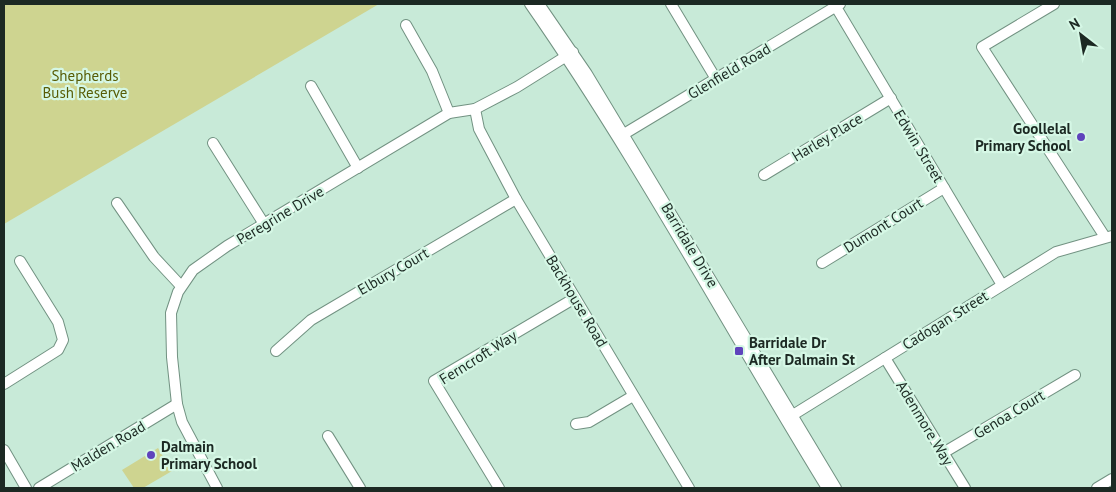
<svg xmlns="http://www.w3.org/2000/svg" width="1116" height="492" font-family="'PT Sans',sans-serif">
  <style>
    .green { fill: #ced490 }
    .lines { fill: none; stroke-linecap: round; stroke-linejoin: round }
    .minor-casing { stroke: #729282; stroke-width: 12 }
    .minor { stroke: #fff; stroke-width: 10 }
    .poi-dot { fill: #5f43bc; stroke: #d5f7e5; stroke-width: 2 }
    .labels { text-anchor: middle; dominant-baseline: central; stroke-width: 4.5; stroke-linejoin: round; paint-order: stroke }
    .street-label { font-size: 15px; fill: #1c2923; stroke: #d5f7e5 }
    .park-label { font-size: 15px; fill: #585c05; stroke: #d5f7e5 }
    .poi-label { font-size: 15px; font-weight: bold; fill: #1c2923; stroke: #d5f7e5; text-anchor: start }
  </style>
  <rect width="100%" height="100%" fill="#c8ead8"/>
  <g class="green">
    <polygon points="4,4 379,4 4,224"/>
    <polygon points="158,448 172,471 143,488 134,488 122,470"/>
  </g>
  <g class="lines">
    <g class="minor-casing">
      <g id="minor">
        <path d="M530,4C638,159 728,327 827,488"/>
        <polyline points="539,4 587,74 836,488"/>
        <polyline points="671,4 716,79"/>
        <polyline points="1054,4 982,47 1105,237"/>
        <polyline points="836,7 1002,285"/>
        <polyline points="406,25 432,71 449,113"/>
        <polyline points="311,86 358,168"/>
        <polyline points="475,109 479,129 516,199 689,488"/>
        <polyline points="619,137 840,4"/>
        <polyline points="213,143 264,224"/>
        <polyline points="764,175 891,98"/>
        <polyline points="117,203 154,257 181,286"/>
        <polyline points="822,263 944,188"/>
        <polyline points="276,351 311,320 516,199"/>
        <polyline points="885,358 965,488"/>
        <polyline points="4,384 58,350 63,340 58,322 20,261"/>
        <polyline points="788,418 1056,252 1112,236"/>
        <polyline points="576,424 589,422 633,396"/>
        <polyline points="328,436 360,488"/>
        <polyline points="4,450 26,488"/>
        <polyline points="943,453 1075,375"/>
        <polyline points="39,488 177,404"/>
        <polyline points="217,488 182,422 177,404 172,357 171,313 178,292 193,270 227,246 449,113 475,109 517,87 573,52"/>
        <polyline points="499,488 434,381 575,298"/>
        <polyline points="1097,488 1112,479"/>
      </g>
    </g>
    <use href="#minor" class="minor"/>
  </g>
  <g class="poi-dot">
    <circle cx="1081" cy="137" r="5"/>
    <rect x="734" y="346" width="10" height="10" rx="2.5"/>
    <circle cx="151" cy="455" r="5"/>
  </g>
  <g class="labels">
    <g class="street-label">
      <text transform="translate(729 71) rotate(-31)">Glenfield Road</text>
      <text transform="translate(827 137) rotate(-31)">Harley Place</text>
      <text transform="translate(919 146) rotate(59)">Edwin Street</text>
      <text transform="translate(280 215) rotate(-31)">Peregrine Drive</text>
      <text transform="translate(883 225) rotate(-32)">Dumont Court</text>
      <text transform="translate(690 245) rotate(59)">Barridale Drive</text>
      <text transform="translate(393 271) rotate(-30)">Elbury Court</text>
      <text transform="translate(577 301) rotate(59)">Backhouse Road</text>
      <text transform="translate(945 320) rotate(-32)">Cadogan Street</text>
      <text transform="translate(478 357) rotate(-32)">Ferncroft Way</text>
      <text transform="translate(1009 414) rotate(-31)">Genoa Court</text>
      <text transform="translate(925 423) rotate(59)">Adenmore Way</text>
      <text transform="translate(108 446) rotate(-31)">Malden Road</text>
    </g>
    <g class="park-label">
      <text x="85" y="75">Shepherds<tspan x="85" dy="17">Bush Reserve</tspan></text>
    </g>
    <g class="poi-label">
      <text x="1071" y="128" text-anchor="end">Goollelal<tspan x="1071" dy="17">Primary School</tspan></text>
      <text x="749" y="342">Barridale Dr<tspan x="749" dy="17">After Dalmain St</tspan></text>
      <text x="161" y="446">Dalmain<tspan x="161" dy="17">Primary School</tspan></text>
    </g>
  </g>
  <rect width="1116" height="492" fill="none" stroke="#1c2923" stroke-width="10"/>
  <g transform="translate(1081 35) rotate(329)" stroke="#d5f7e5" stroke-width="4" paint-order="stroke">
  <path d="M0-4L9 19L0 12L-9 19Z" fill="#1c2923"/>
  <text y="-8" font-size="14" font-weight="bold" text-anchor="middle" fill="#1c2923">N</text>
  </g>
</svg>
